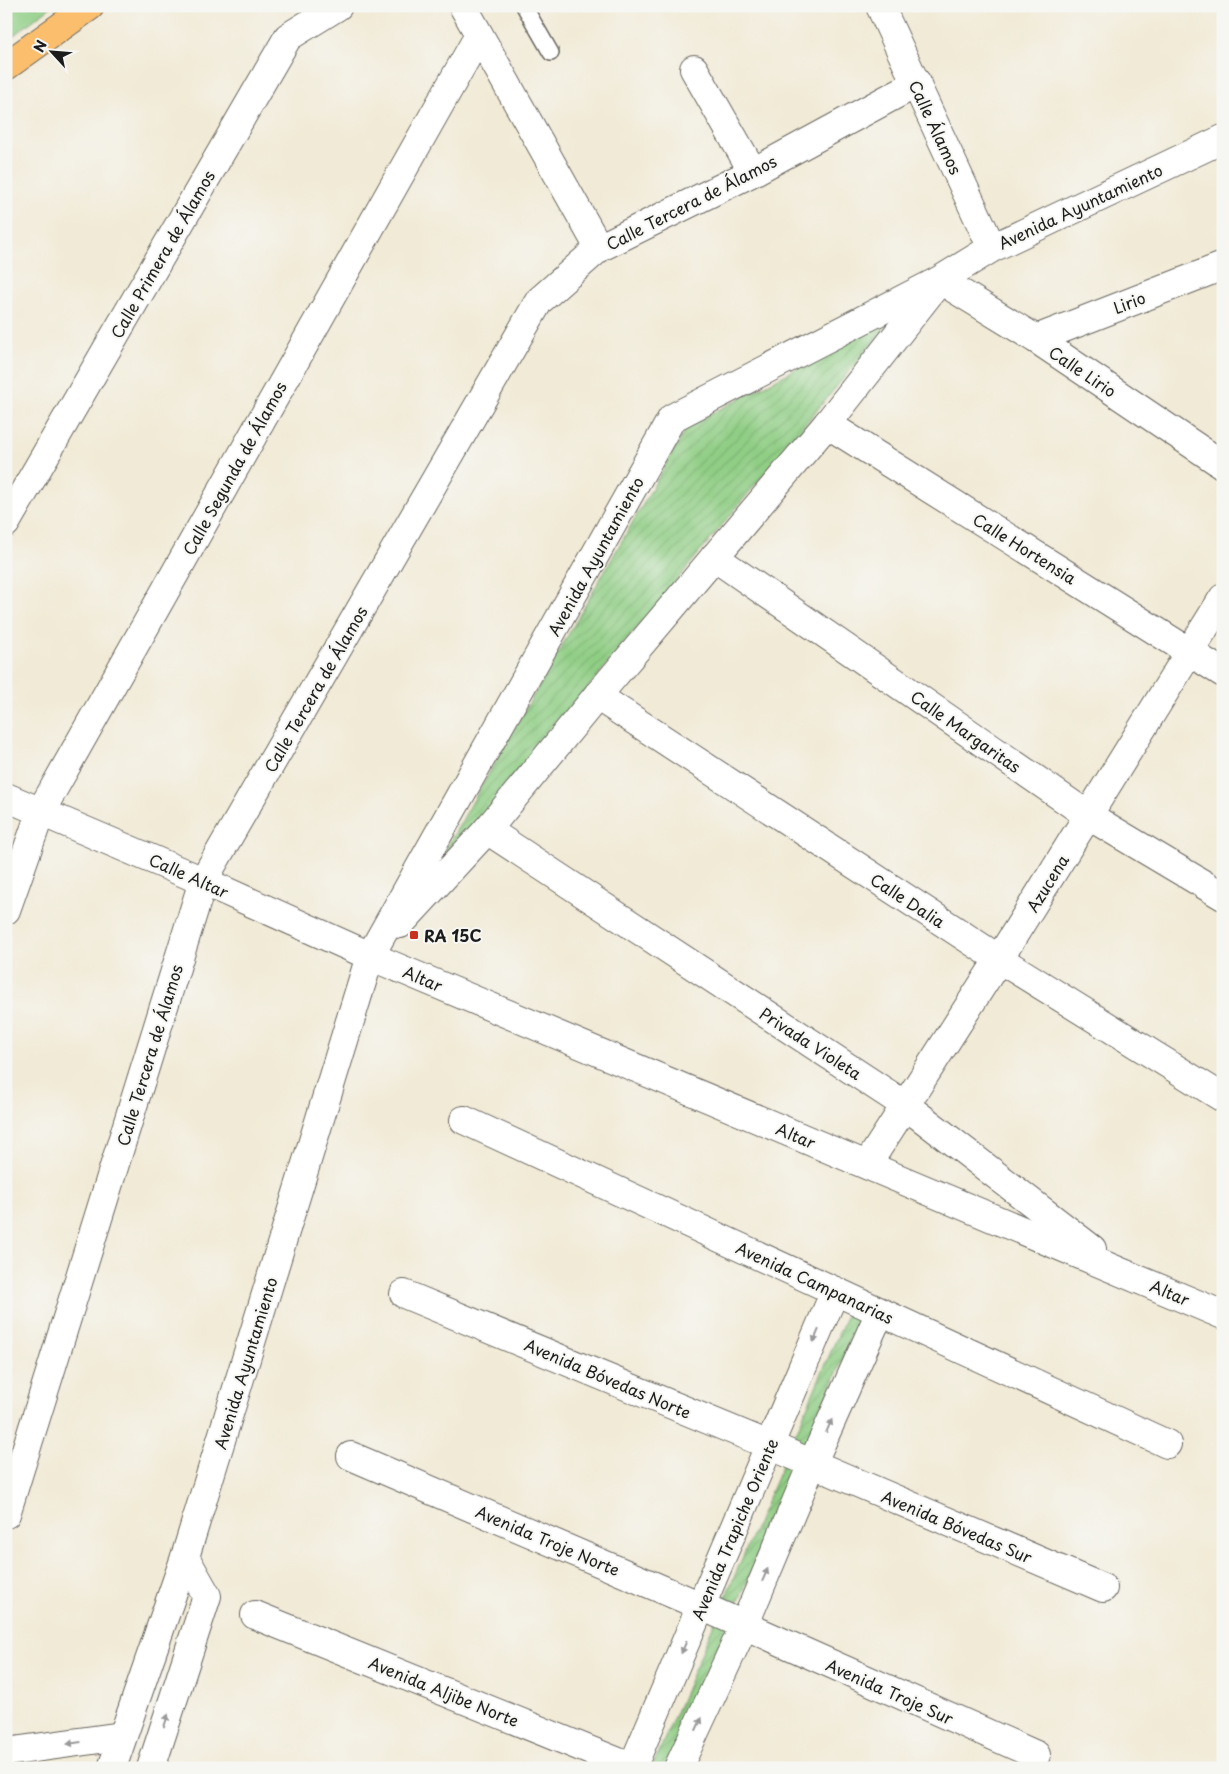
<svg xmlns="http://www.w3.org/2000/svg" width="1229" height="1774" font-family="'Playpen Sans',sans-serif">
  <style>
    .grass { fill: #90ce85; stroke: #567550 }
    .garden { fill: url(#garden-furrows); stroke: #567550 }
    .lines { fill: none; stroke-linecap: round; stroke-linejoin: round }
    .service-casing { stroke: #67645d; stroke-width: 18 }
    .minor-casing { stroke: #67645d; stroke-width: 30 }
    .primary-casing { stroke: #67645d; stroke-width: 30 }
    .service { stroke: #fff; stroke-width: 15 }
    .minor { stroke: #fff; stroke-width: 28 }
    .primary { stroke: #fabe6d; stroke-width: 28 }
    .oneway { fill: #999 }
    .poi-dot { fill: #c8321e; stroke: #f6f6f2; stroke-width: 2 }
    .labels { text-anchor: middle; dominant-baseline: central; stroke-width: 4; stroke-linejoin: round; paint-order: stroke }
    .street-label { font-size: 16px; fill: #1c1c1c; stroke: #f6f6f2 }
    .poi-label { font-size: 16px; font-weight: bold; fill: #1c1c1c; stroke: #f6f6f2; text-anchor: start }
  </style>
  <defs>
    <pattern id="garden-furrows" width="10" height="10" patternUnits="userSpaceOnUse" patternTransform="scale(1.25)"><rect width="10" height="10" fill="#90ce85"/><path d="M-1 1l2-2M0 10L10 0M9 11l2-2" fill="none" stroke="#7cb072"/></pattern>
  </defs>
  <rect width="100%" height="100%" fill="#f6f6f2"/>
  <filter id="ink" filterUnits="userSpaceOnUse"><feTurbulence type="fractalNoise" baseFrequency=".02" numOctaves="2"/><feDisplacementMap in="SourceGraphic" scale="10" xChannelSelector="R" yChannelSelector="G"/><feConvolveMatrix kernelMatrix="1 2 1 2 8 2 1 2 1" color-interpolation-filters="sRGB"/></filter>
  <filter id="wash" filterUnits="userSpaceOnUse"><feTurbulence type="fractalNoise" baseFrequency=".0096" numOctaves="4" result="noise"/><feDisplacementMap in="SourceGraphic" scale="20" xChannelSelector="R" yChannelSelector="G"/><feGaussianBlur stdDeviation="1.12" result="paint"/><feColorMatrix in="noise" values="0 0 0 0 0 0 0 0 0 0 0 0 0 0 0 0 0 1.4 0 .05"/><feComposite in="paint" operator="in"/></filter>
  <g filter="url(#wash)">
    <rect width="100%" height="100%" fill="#f1ead6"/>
    <polygon class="grass" points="6,6 52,6 6,41"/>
    <g class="garden">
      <polygon points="894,317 425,885 686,429 705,417"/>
      <polygon points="848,1312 861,1317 667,1768 652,1768"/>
    </g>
  </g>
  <g filter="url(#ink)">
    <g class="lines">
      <g class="service-casing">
        <polyline id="service" points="524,6 551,53"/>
      </g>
      <g class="minor-casing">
        <g id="minor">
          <polyline points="463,6 599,248"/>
          <polyline points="880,6 992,248"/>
          <polyline points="694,69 753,172"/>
          <polyline points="1036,339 1223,266"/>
          <polyline points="827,424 1223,673"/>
          <polyline points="6,523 288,37 338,6"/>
          <polyline points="714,557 1089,816 1223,896"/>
          <polyline points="597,696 999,959 1223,1098"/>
          <polyline points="6,797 203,881 370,956 1223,1315"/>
          <polyline points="487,830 905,1105 1092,1249"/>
          <polyline points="6,910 41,811 479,35"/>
          <polyline points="400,924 487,830 597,696 827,424 940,280 992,248 1223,139"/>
          <polyline points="464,1120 1167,1444"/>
          <polyline points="867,1165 999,959 1223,598"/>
          <polyline points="404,1294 769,1445 1103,1588"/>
          <polyline points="351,1456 701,1606 1036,1755"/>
          <polyline points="6,1514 203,881 539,301 599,248 753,172 917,83"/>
          <polyline points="255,1615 633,1768"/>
          <polyline points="6,1752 122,1736"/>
          <polyline points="112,1768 185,1557 370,956 672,418 940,280 1036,339 1223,465"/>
          <polyline points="151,1768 207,1596 185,1557"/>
          <polyline points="632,1768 835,1291"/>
          <polyline points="678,1768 744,1626 812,1464 880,1312"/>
        </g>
      </g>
      <g class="primary-casing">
        <polyline id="primary" points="6,66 90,6"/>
      </g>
      <use href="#service" class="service"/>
      <use href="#minor" class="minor"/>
      <use href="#primary" class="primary"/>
    </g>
    <defs><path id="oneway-solid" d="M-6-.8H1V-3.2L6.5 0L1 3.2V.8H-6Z" transform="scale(1.25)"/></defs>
    <g class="oneway">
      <use href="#oneway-solid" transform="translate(816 1336) rotate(113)"/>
      <use href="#oneway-solid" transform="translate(829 1426) rotate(-66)"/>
      <use href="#oneway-solid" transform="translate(765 1575) rotate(-67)"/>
      <use href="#oneway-solid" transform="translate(684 1647) rotate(113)"/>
      <use href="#oneway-solid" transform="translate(166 1721) rotate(-72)"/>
      <use href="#oneway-solid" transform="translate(699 1724) rotate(-65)"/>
      <use href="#oneway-solid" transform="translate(74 1743) rotate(172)"/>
    </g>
  </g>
  <rect class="poi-dot" x="409" y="930" width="10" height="10" rx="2.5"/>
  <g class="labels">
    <g class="street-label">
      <text transform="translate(936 127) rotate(65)">Calle Álamos</text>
      <text transform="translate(691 202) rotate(-27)">Calle Tercera de Álamos</text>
      <text transform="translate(1080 206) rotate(-25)">Avenida Ayuntamiento</text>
      <text transform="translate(162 254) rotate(-60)">Calle Primera de Álamos</text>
      <text transform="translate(1129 302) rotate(-21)">Lirio</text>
      <text transform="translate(1083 371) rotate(34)">Calle Lirio</text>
      <text transform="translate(234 468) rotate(-61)">Calle Segunda de Álamos</text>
      <text transform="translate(1025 548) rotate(32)">Calle Hortensia</text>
      <text transform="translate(595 556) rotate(-61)">Avenida Ayuntamiento</text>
      <text transform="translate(315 689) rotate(-60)">Calle Tercera de Álamos</text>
      <text transform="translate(966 731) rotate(35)">Calle Margaritas</text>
      <text transform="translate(189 875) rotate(24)">Calle Altar</text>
      <text transform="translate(1047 883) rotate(-58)">Azucena</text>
      <text transform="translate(908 900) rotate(33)">Calle Dalia</text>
      <text transform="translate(423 978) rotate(23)">Altar</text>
      <text transform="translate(811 1043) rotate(33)">Privada Violeta</text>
      <text transform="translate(149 1055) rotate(-73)">Calle Tercera de Álamos</text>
      <text transform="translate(796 1135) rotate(23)">Altar</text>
      <text transform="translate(815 1282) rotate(25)">Avenida Campanarias</text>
      <text transform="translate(1170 1292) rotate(23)">Altar</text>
      <text transform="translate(245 1363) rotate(-73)">Avenida Ayuntamiento</text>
      <text transform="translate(608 1378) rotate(23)">Avenida Bóvedas Norte</text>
      <text transform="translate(957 1526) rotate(23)">Avenida Bóvedas Sur</text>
      <text transform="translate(734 1529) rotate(-67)">Avenida Trapiche Oriente</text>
      <text transform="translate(548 1540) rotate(23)">Avenida Troje Norte</text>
      <text transform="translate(444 1691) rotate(22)">Avenida Aljibe Norte</text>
      <text transform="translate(890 1691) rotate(24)">Avenida Troje Sur</text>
    </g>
    <g class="poi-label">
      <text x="424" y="935">RA 15C</text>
    </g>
  </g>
  <rect width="1229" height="1774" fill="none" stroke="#f6f6f2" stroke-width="25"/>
  <g transform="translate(52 52) rotate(296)" stroke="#f6f6f2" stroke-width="4" paint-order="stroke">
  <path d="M0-4L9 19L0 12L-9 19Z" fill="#1c1c1c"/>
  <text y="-8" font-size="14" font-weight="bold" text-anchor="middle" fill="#1c1c1c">N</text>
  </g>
</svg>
